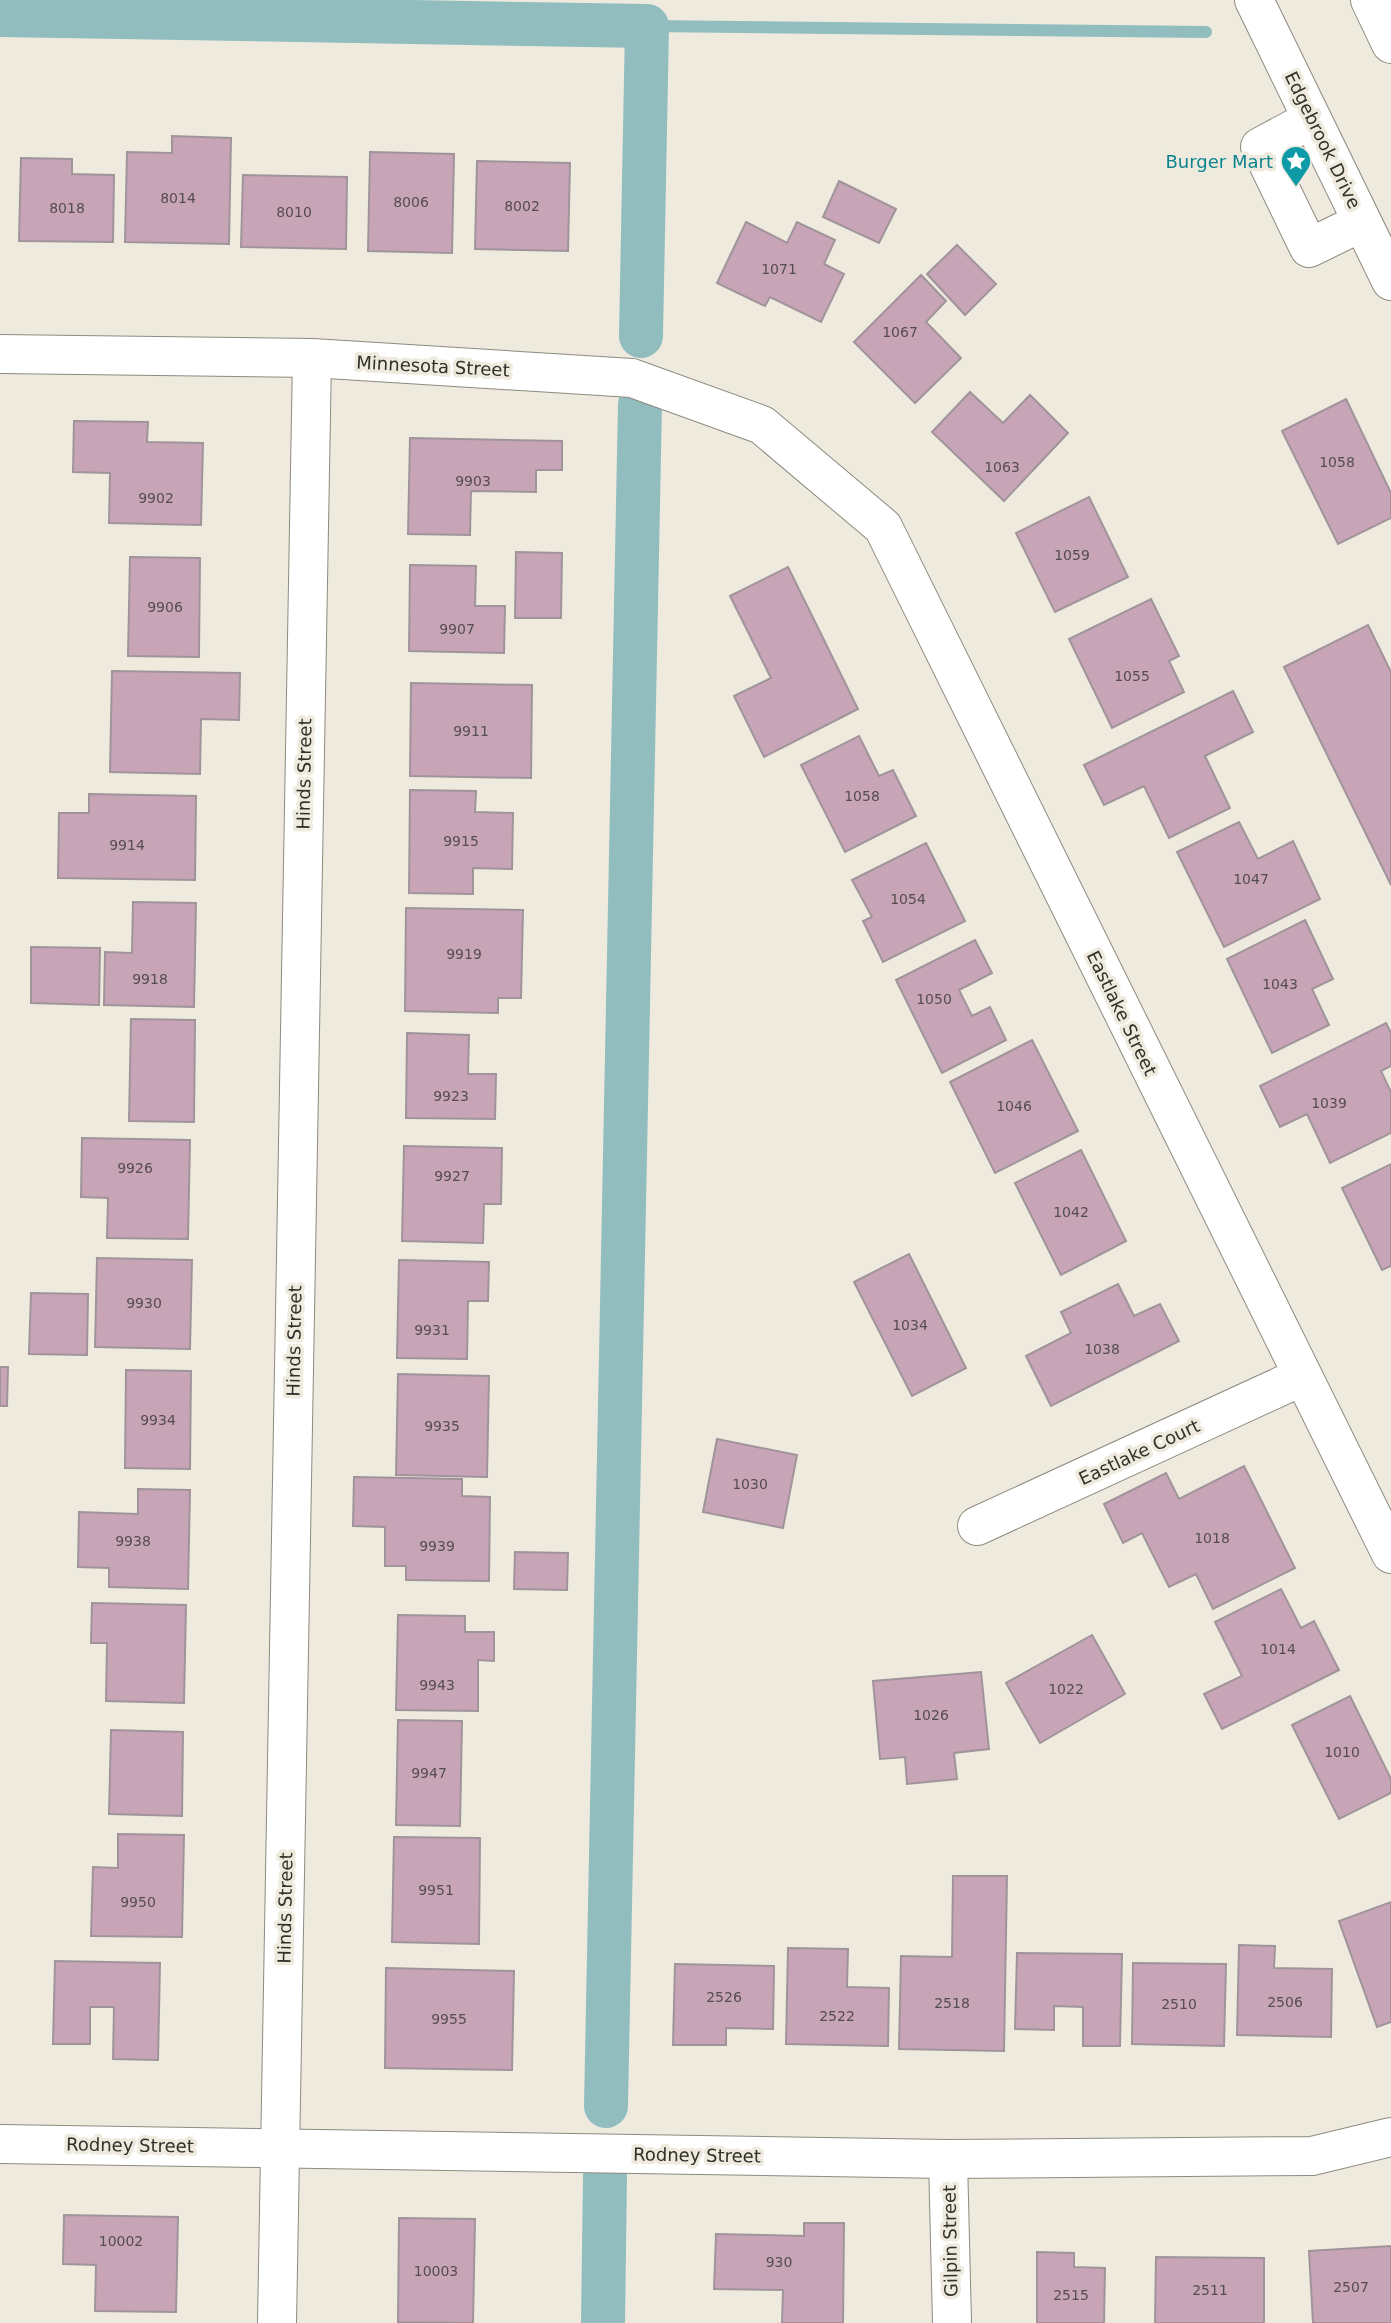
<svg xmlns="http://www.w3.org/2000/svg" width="1391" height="2323" font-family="'DejaVu Sans',sans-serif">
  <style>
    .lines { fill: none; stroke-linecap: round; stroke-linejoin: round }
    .stream { stroke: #91bdbf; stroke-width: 12 }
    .canal { stroke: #91bdbf; stroke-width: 44 }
    .building { fill: #c7a5b7; stroke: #a0949a; stroke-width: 2 }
    .minor-casing { stroke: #8d8a7f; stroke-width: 40 }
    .major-casing { stroke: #8d8a7f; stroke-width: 40 }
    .minor { stroke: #fff; stroke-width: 38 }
    .major { stroke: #fff; stroke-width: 38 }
    .labels { text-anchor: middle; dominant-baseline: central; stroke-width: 7; stroke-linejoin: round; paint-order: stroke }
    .number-label { font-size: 14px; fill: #564d4e }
    .street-label { font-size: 18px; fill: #31302b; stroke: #eeebde }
    .culture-label { font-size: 18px; fill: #0d838f; stroke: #eeebde; text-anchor: end }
  </style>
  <rect width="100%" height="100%" fill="#eeebde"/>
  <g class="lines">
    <polyline class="stream" points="647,26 1206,32"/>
    <g class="canal">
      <polyline points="0,15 647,26 641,336"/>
      <polyline points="606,2106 640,404"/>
      <polyline points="603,2323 605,2176"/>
    </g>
  </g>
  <g class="building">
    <polygon points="172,136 231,138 229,244 125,242 127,152 172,153"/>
    <polygon points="370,152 454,154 452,253 368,251"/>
    <polygon points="21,158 72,159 72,174 114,175 113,242 19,241"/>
    <polygon points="477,161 570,163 568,251 475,249"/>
    <polygon points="243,175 347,177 346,249 241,247"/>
    <polygon points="839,181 896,209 879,243 823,217"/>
    <polygon points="746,222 787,243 797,222 835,240 824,264 844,274 821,322 770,297 765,306 717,283"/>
    <polygon points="957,245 996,284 965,315 927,274"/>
    <polygon points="921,275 946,301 926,322 961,358 915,403 854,342"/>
    <polygon points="970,392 1003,423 1030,395 1068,433 1004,501 932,432"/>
    <polygon points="1346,399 1391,493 1391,518 1338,544 1282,431"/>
    <polygon points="74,421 148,422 147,442 203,443 201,525 109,523 110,473 73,472"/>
    <polygon points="410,438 562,441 562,470 536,470 536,492 471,491 470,535 408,534"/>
    <polygon points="1089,497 1128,577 1055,612 1016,533"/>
    <polygon points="516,552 562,553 561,618 515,618"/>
    <polygon points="130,557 200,558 199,657 128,656"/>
    <polygon points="410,565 476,566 475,606 505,606 504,653 409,651"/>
    <polygon points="788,567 858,709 764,757 734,696 771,678 730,596"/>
    <polygon points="1151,599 1179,656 1169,661 1184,692 1112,728 1069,639"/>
    <polygon points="1368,625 1391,672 1391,885 1284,667"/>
    <polygon points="112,671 240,673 239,720 201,719 200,774 110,772"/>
    <polygon points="411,683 532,685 531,778 410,776"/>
    <polygon points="1233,691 1253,732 1205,756 1230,808 1169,838 1144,786 1104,805 1084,765"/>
    <polygon points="859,736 879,776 893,770 916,816 845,852 801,765"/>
    <polygon points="410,790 476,791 475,812 513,813 512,869 473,868 473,894 409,893"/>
    <polygon points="89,794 196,796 195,880 58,878 59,813 89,813"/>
    <polygon points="1239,822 1258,859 1293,841 1320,899 1224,947 1177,852"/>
    <polygon points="926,843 965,921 883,962 863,921 872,917 852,880"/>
    <polygon points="133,902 196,903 194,1007 104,1005 105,952 132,953"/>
    <polygon points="406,908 523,910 521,998 498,998 498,1013 405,1011"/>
    <polygon points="1305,920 1333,979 1312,989 1329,1025 1272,1053 1227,959"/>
    <polygon points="975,940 992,973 959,990 972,1016 990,1007 1006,1040 942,1073 896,980"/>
    <polygon points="31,947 100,948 99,1005 31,1003"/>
    <polygon points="131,1019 195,1020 194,1122 129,1121"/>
    <polygon points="1386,1023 1391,1033 1391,1066 1381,1071 1391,1092 1391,1133 1330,1163 1307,1114 1280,1127 1260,1086"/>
    <polygon points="407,1033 469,1035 468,1074 496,1074 495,1119 406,1118"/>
    <polygon points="1032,1040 1078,1131 995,1173 950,1082"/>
    <polygon points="82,1138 190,1140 188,1239 107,1238 108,1198 81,1197"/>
    <polygon points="404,1146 502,1148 501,1204 484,1204 483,1243 402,1241"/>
    <polygon points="1081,1150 1126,1241 1061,1275 1015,1183"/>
    <polygon points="1391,1164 1391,1266 1382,1270 1342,1188"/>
    <polygon points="909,1254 966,1368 912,1396 854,1282"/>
    <polygon points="97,1258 192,1260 190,1349 95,1347"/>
    <polygon points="399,1260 489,1262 488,1301 468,1301 467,1359 397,1358"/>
    <polygon points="1118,1284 1134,1316 1160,1304 1179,1341 1051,1406 1026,1356 1071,1333 1061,1312"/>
    <polygon points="31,1293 88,1294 87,1355 29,1354"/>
    <polygon points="0,1367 8,1367 7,1406 0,1406"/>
    <polygon points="126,1370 191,1371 190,1469 125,1468"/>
    <polygon points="398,1374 489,1376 487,1477 396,1475"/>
    <polygon points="717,1439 797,1455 783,1528 703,1512"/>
    <polygon points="1244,1466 1295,1568 1213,1609 1196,1574 1169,1587 1142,1533 1123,1543 1104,1504 1166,1473 1179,1499"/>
    <polygon points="354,1477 462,1479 462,1496 490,1497 489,1581 406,1580 406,1566 385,1566 385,1527 353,1526"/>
    <polygon points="138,1489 190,1490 188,1589 109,1587 109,1568 78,1567 79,1512 138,1514"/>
    <polygon points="515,1552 568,1553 567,1590 514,1589"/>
    <polygon points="1281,1589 1301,1628 1314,1621 1339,1670 1222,1729 1204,1694 1242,1676 1215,1622"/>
    <polygon points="92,1603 186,1605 184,1703 106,1701 107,1643 91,1643"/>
    <polygon points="398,1615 465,1616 465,1632 494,1632 494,1661 478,1660 478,1711 396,1710"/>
    <polygon points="1092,1635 1125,1694 1040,1743 1006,1683"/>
    <polygon points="981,1672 989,1749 954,1753 957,1779 907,1784 905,1757 880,1759 873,1681"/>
    <polygon points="1350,1696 1391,1779 1391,1793 1339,1819 1292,1725"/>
    <polygon points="398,1720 462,1721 460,1826 396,1825"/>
    <polygon points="111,1730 183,1732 182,1816 109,1814"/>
    <polygon points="118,1834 184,1835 182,1937 91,1936 93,1867 118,1868"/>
    <polygon points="394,1837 480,1838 479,1944 392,1942"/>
    <polygon points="953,1876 1007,1876 1004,2051 899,2049 901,1956 952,1957"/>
    <polygon points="1391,1902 1391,2022 1377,2027 1339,1921"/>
    <polygon points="1239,1945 1275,1946 1274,1968 1332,1969 1331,2037 1237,2035"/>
    <polygon points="788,1948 848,1949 847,1987 889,1988 888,2046 786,2044"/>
    <polygon points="1017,1953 1122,1954 1120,2046 1083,2046 1083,2007 1054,2006 1054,2030 1015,2029"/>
    <polygon points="55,1961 160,1963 158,2060 113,2059 114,2007 90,2007 90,2044 53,2044"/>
    <polygon points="1133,1963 1226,1964 1224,2046 1132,2044"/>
    <polygon points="675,1964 774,1966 773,2029 726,2028 726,2045 673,2045"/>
    <polygon points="386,1968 514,1971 512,2070 385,2068"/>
    <polygon points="64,2215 178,2217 176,2312 95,2311 96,2265 63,2264"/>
    <polygon points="399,2218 475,2219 473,2323 398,2322"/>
    <polygon points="804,2223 844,2223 843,2323 782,2323 783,2290 714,2289 716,2234 804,2236"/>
    <polygon points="1391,2246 1391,2323 1313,2323 1309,2251"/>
    <polygon points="1037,2252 1074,2253 1074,2267 1105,2268 1104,2323 1037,2323"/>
    <polygon points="1156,2257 1264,2258 1264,2323 1155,2323"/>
  </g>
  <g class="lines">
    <g class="minor-casing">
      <g id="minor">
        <polyline points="1312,119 1260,147 1309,248 1362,222"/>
        <polyline points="0,354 312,358 632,378 762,425 883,527 1391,1554"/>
        <polyline points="977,1526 1301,1377"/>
        <polyline points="0,2144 948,2159 1312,2156 1391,2137"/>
        <polyline points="948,2159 952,2323"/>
        <polyline points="277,2323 312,358"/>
      </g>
    </g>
    <g class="major-casing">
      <g id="major">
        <polyline points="1254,0 1391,281"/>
        <polyline points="1370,0 1391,44"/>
      </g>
    </g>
    <use href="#minor" class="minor"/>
    <use href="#major" class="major"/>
  </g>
  <defs>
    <g id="sight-pin" transform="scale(1.575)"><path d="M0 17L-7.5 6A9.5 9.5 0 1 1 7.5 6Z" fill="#0f9aa8" stroke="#eeebde"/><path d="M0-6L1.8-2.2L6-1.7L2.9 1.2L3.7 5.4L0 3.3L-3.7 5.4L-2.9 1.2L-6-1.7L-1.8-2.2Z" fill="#fff"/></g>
  </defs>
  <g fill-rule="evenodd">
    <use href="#sight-pin" x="1296" y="161"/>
  </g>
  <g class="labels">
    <g class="number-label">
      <text x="178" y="198">8014</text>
      <text x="411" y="202">8006</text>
      <text x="522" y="206">8002</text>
      <text x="67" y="208">8018</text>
      <text x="294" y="212">8010</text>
      <text x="779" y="269">1071</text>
      <text x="900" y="332">1067</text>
      <text x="1337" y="462">1058</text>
      <text x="1002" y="467">1063</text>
      <text x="473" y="481">9903</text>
      <text x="156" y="498">9902</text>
      <text x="1072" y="555">1059</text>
      <text x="165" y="607">9906</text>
      <text x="457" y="629">9907</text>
      <text x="1132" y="676">1055</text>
      <text x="471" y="731">9911</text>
      <text x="862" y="796">1058</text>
      <text x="461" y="841">9915</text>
      <text x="127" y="845">9914</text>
      <text x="1251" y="879">1047</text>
      <text x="908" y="899">1054</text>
      <text x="464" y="954">9919</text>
      <text x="150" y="979">9918</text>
      <text x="1280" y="984">1043</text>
      <text x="934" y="999">1050</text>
      <text x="451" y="1096">9923</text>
      <text x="1329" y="1103">1039</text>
      <text x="1014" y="1106">1046</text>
      <text x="135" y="1168">9926</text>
      <text x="452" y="1176">9927</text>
      <text x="1071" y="1212">1042</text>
      <text x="144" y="1303">9930</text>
      <text x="910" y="1325">1034</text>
      <text x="432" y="1330">9931</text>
      <text x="1102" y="1349">1038</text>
      <text x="158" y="1420">9934</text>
      <text x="442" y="1426">9935</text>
      <text x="750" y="1484">1030</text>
      <text x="1212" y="1538">1018</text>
      <text x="133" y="1541">9938</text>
      <text x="437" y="1546">9939</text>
      <text x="1278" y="1649">1014</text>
      <text x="437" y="1685">9943</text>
      <text x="1066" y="1689">1022</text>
      <text x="931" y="1715">1026</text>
      <text x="1342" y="1752">1010</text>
      <text x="429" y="1773">9947</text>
      <text x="436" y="1890">9951</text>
      <text x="138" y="1902">9950</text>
      <text x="724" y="1997">2526</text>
      <text x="1285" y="2002">2506</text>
      <text x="952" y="2003">2518</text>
      <text x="1179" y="2004">2510</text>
      <text x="837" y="2016">2522</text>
      <text x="449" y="2019">9955</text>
      <text x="121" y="2241">10002</text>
      <text x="779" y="2262">930</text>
      <text x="436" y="2271">10003</text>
      <text x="1351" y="2287">2507</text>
      <text x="1210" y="2290">2511</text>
      <text x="1071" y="2295">2515</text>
    </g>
    <g class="street-label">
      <text transform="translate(1323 140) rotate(64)">Edgebrook Drive</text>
      <text transform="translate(433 366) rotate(3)">Minnesota Street</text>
      <text transform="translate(304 774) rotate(-89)">Hinds Street</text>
      <text transform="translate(1122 1013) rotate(64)">Eastlake Street</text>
      <text transform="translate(294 1341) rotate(-89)">Hinds Street</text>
      <text transform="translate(1139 1452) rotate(-25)">Eastlake Court</text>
      <text transform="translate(285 1908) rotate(-89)">Hinds Street</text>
      <text transform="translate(130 2145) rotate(1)">Rodney Street</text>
      <text transform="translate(697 2155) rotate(1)">Rodney Street</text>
      <text transform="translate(950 2241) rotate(-91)">Gilpin Street</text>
    </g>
    <g class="culture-label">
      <text x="1273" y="161">Burger Mart</text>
    </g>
  </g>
</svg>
